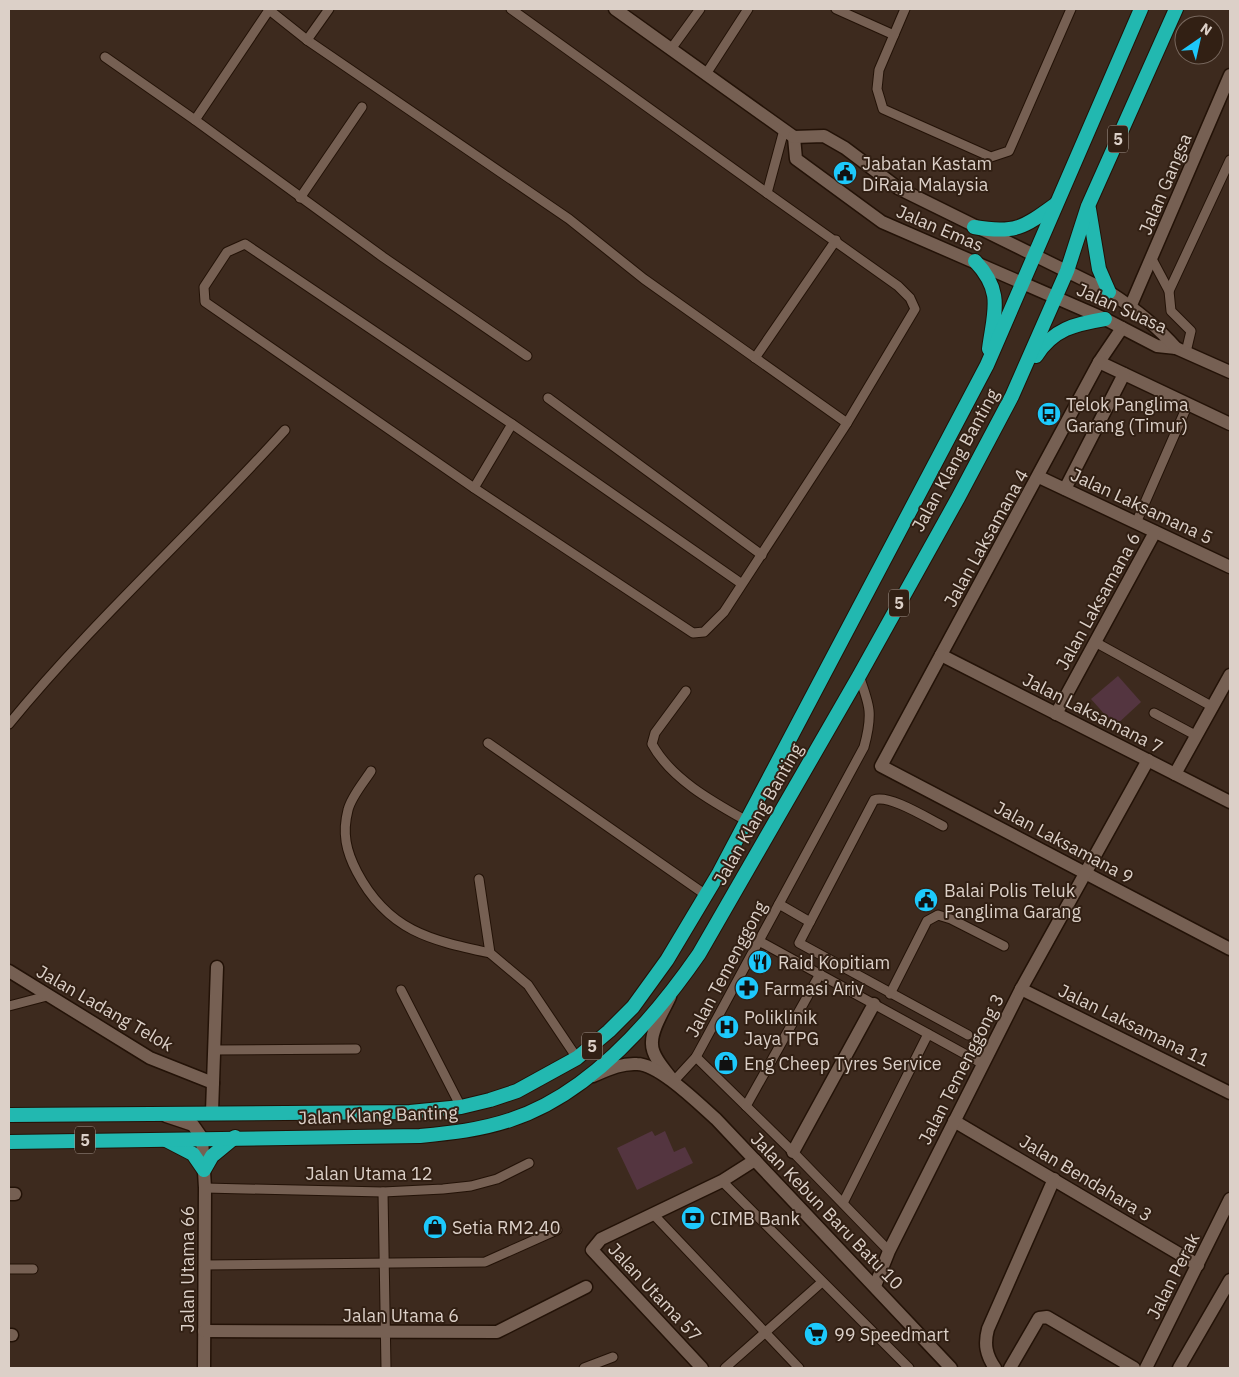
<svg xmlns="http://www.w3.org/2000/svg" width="1239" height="1377" font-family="'IBM Plex Sans',sans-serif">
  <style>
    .building { fill: #543540 }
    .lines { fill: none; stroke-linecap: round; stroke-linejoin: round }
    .service-casing { stroke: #231207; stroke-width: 11 }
    .minor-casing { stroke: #231207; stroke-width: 15 }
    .tertiary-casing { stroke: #231207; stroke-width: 15 }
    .trunk-casing { stroke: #231207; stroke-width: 16 }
    .service { stroke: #766053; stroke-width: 9 }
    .minor { stroke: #766053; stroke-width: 12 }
    .tertiary { stroke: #766053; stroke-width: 12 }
    .trunk { stroke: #22b8b0; stroke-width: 14 }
    .labels { text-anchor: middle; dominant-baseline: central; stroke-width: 4; stroke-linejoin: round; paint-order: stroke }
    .shield { fill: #322014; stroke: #a99b92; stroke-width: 1 }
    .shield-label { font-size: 16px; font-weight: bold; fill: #dcd0c8 }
    .poi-label { font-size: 18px; fill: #dcd0c8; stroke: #322014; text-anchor: start }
    .street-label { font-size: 18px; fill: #dcd0c8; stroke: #322014 }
  </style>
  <rect width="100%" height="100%" fill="#3d2a1e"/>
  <g class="building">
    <polygon points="1118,676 1141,702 1115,726 1091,699"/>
    <polygon points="652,1131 655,1136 665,1131 674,1152 685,1147 693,1163 637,1190 617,1148"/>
  </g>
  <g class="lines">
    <g class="service-casing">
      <g id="service">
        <polyline points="268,9 307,40 569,219 644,279 847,423"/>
        <polyline points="511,9 767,193"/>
        <polyline points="836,9 894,35"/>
        <polyline points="905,9 879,70 877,89 883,109 991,157 1009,151 1071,9"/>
        <polyline points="307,40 329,9"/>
        <polyline points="671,49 700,9"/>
        <polyline points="105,57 195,120 383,257 527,356"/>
        <polyline points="706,74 748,9"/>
        <polyline points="195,120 269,10"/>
        <polyline points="300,198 362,107"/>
        <polyline points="1152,259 1169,291 1171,311 1191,331 1186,352"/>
        <polyline points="1169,291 1230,160"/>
        <polyline points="755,358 836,240"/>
        <polyline points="548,398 762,555"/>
        <polyline points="474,488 512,424"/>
        <polyline points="1136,523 1188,404"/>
        <polyline points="742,584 512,424 245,244 227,252 204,287 205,302 474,488 693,633 704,632 724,612 847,423 915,309 910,298 898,286 767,193 784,130"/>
        <polyline points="1095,642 1213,707"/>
        <path d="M686,691L655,733L652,744C671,779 713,802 747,821"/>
        <polyline points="1154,713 1197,736"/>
        <path d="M9,724C94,620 195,530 285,430"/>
        <polyline points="488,743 706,895"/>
        <path d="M371,771C364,782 351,797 348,810C342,833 346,851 357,872C388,931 430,940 490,953"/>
        <polyline points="479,879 490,953 528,985 577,1058"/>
        <polyline points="779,904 810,922 799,943 968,1035"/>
        <path d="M810,922L874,800C889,794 927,818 943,826"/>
        <polyline points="759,941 983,1064"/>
        <polyline points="401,990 461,1107"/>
        <polyline points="890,994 927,921 938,915 951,919 1004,946"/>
        <polyline points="9,1006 47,996"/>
        <polyline points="214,1050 356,1049"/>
        <polyline points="696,1057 793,1152 889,1251"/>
        <path d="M673,1082L696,1057L864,747C873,714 870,706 859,676"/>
        <polyline points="746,1106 820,974"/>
        <polyline points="722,1181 909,1368"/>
        <polyline points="205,1188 383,1192 443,1189 471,1186 497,1179 529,1163"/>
        <polyline points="383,1192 386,1368"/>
        <polyline points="843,1203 928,1034"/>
        <polyline points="654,1215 799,1368"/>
        <polyline points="204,1265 485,1262 557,1230"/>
        <polyline points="9,1269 33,1269"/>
        <polyline points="584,1368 613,1357"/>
        <polyline points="725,1368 822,1282"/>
      </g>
    </g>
    <g class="minor-casing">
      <g id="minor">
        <polyline points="615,9 794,137"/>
        <polyline points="794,137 796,159 882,222 1105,319 1157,346 1176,348 1230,372"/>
        <path d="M794,137L824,136L845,148L898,188L1109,292C1134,308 1156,325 1176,348"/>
        <polyline points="1131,305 1230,75"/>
        <polyline points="1122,328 1099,362 881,766 1230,949"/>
        <polyline points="1099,362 1230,424"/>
        <polyline points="1039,477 1230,567"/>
        <polyline points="1065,489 1124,374"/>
        <polyline points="941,655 1230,802"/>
        <polyline points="1056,714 1155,532"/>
        <polyline points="1175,774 1230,675"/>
        <polyline points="9,971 150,1058 213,1083"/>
        <polyline points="1021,989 1230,1093"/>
        <polyline points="212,1112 217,967"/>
        <polyline points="166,1116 193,1125 202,1138 205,1188 204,1368"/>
        <polyline points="954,1121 1198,1265"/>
        <polyline points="793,1152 874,1004"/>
        <polyline points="9,1194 15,1194"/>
        <polyline points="875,1286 889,1251 1021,989 1148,760"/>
        <polyline points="204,1331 497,1332 586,1287"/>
        <polyline points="9,1335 12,1335"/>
        <polyline points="702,1368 592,1250 601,1239 722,1181 755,1160"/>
        <path d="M995,1368C986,1355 984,1344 988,1329L1054,1179"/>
        <polyline points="1010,1368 1039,1318 1047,1317 1134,1368"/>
        <polyline points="1146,1368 1230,1199"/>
        <polyline points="1179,1368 1230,1280"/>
      </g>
    </g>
    <g class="tertiary-casing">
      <g id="tertiary">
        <path d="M670,997C664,1010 651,1030 652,1044C652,1056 664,1069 671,1078"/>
        <path d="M593,1076C607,1070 621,1063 637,1064C659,1064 700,1105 716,1119L951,1368"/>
      </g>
    </g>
    <g class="trunk-casing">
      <g id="trunk">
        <polyline points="1089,209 1099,269 1109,292"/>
        <path d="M974,227C1015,234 1023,228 1056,204"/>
        <path d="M975,261C1004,292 994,311 989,349"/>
        <path d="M1036,356C1053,329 1075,324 1105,319"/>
        <polyline points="9,1115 410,1112 461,1107 490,1100 517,1091 577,1058 609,1031 633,1007 667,960 719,873 987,365 1141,9"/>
        <polyline points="166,1140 193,1154 204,1170 212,1156 235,1137"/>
        <path d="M9,1142L420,1136C451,1133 480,1130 510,1120C588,1095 654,1019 699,954L859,676L958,498L1012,396L1067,271L1088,206L1176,9"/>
      </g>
    </g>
    <use href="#service" class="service"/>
    <use href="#minor" class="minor"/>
    <use href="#tertiary" class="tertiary"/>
    <use href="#trunk" class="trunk"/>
  </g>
  <defs>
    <g id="civic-disc" transform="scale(1.25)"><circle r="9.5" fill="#1dc9fc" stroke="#322014"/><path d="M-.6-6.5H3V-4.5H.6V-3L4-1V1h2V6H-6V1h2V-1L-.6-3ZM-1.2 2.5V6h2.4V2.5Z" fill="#111"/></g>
    <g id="bus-disc" transform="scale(1.25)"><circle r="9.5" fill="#1dc9fc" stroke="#322014"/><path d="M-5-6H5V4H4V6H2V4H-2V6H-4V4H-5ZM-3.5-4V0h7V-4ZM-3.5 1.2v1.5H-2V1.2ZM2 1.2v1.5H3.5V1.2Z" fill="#111"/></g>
    <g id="restaurant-disc" transform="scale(1.25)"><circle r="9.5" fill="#1dc9fc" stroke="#322014"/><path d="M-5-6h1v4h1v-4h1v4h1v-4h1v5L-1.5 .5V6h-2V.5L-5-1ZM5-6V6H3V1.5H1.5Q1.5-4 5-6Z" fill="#111"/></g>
    <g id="pharmacy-disc" transform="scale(1.25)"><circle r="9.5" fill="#1dc9fc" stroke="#322014"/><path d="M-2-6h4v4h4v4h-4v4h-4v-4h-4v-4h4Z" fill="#111"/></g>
    <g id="hospital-disc" transform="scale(1.25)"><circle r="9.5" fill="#1dc9fc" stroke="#322014"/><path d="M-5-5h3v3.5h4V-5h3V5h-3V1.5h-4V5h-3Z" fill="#111"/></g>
    <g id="shop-disc" transform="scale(1.25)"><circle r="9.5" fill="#1dc9fc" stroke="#322014"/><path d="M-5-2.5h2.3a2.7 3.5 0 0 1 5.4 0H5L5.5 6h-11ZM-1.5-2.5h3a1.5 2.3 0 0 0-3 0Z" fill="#111"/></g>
    <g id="bank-disc" transform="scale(1.25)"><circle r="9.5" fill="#1dc9fc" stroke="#322014"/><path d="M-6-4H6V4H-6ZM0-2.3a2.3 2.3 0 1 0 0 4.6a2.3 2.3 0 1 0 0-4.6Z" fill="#111"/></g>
    <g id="supermarket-disc" transform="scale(1.25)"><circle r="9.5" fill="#1dc9fc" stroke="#322014"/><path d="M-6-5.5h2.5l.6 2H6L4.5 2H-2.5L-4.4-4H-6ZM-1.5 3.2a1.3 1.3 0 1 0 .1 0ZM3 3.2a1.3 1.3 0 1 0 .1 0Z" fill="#111"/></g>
  </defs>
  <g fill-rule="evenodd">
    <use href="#civic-disc" x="845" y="173"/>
    <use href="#bus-disc" x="1049" y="414"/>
    <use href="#civic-disc" x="926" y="900"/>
    <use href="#restaurant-disc" x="760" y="962"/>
    <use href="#pharmacy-disc" x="747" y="988"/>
    <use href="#hospital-disc" x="727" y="1027"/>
    <use href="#shop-disc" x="726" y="1063"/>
    <use href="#bank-disc" x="693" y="1218"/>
    <use href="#shop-disc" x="435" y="1227"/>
    <use href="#supermarket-disc" x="816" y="1334"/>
  </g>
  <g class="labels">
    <g class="shield">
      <rect x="1108" y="125.5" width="20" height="27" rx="4"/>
      <rect x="889" y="589.5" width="20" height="27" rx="4"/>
      <rect x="582" y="1032.5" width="20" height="27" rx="4"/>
      <rect x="75" y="1126.5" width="20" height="27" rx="4"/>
    </g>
    <g class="shield-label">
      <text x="1118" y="139">5</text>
      <text x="899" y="603">5</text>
      <text x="592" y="1046">5</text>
      <text x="85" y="1140">5</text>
    </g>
    <g class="poi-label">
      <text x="862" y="163">Jabatan Kastam<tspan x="862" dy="21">DiRaja Malaysia</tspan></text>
      <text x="1066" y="404">Telok Panglima<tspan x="1066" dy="21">Garang (Timur)</tspan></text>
      <text x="944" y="890">Balai Polis Teluk<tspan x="944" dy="21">Panglima Garang</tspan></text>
      <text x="778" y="962">Raid Kopitiam</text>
      <text x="764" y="988">Farmasi Ariv</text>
      <text x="744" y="1017">Poliklinik<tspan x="744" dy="21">Jaya TPG</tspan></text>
      <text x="744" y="1063">Eng Cheep Tyres Service</text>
      <text x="710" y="1218">CIMB Bank</text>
      <text x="452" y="1227">Setia RM2.40</text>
      <text x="834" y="1334">99 Speedmart</text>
    </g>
    <g class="street-label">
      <text transform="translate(1165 184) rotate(-67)">Jalan Gangsa</text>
      <text transform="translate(940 228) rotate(23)">Jalan Emas</text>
      <text transform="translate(1122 308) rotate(24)">Jalan Suasa</text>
      <text transform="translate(955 460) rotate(-61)">Jalan Klang Banting</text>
      <text transform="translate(1142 506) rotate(25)">Jalan Laksamana 5</text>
      <text transform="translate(986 538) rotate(-61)">Jalan Laksamana 4</text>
      <text transform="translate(1098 601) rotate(-61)">Jalan Laksamana 6</text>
      <text transform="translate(1093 713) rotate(27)">Jalan Laksamana 7</text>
      <text transform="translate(758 814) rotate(-60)">Jalan Klang Banting</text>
      <text transform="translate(1064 842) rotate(28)">Jalan Laksamana 9</text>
      <text transform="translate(726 969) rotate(-62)">Jalan Temenggong</text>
      <text transform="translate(105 1008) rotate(30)">Jalan Ladang Telok</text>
      <text transform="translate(1134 1025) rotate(26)">Jalan Laksamana 11</text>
      <text transform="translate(961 1069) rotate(-63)">Jalan Temenggong 3</text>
      <text transform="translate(378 1115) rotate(-2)">Jalan Klang Banting</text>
      <text x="369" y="1173">Jalan Utama 12</text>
      <text transform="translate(1086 1178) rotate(31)">Jalan Bendahara 3</text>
      <text transform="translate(827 1211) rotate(46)">Jalan Kebun Baru Batu 10</text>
      <text transform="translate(187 1269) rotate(-90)">Jalan Utama 66</text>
      <text transform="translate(1173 1276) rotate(-63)">Jalan Perak</text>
      <text transform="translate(655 1292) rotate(47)">Jalan Utama 57</text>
      <text x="401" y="1315">Jalan Utama 6</text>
    </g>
  </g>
  <rect width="1239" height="1377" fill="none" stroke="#dcd0c8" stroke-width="20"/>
  <g transform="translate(1199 40) rotate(34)"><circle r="24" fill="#322014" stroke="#76665c"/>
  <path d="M0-4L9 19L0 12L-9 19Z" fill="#1dc9fc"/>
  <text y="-8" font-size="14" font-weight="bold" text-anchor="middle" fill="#dcd0c8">N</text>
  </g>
</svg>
